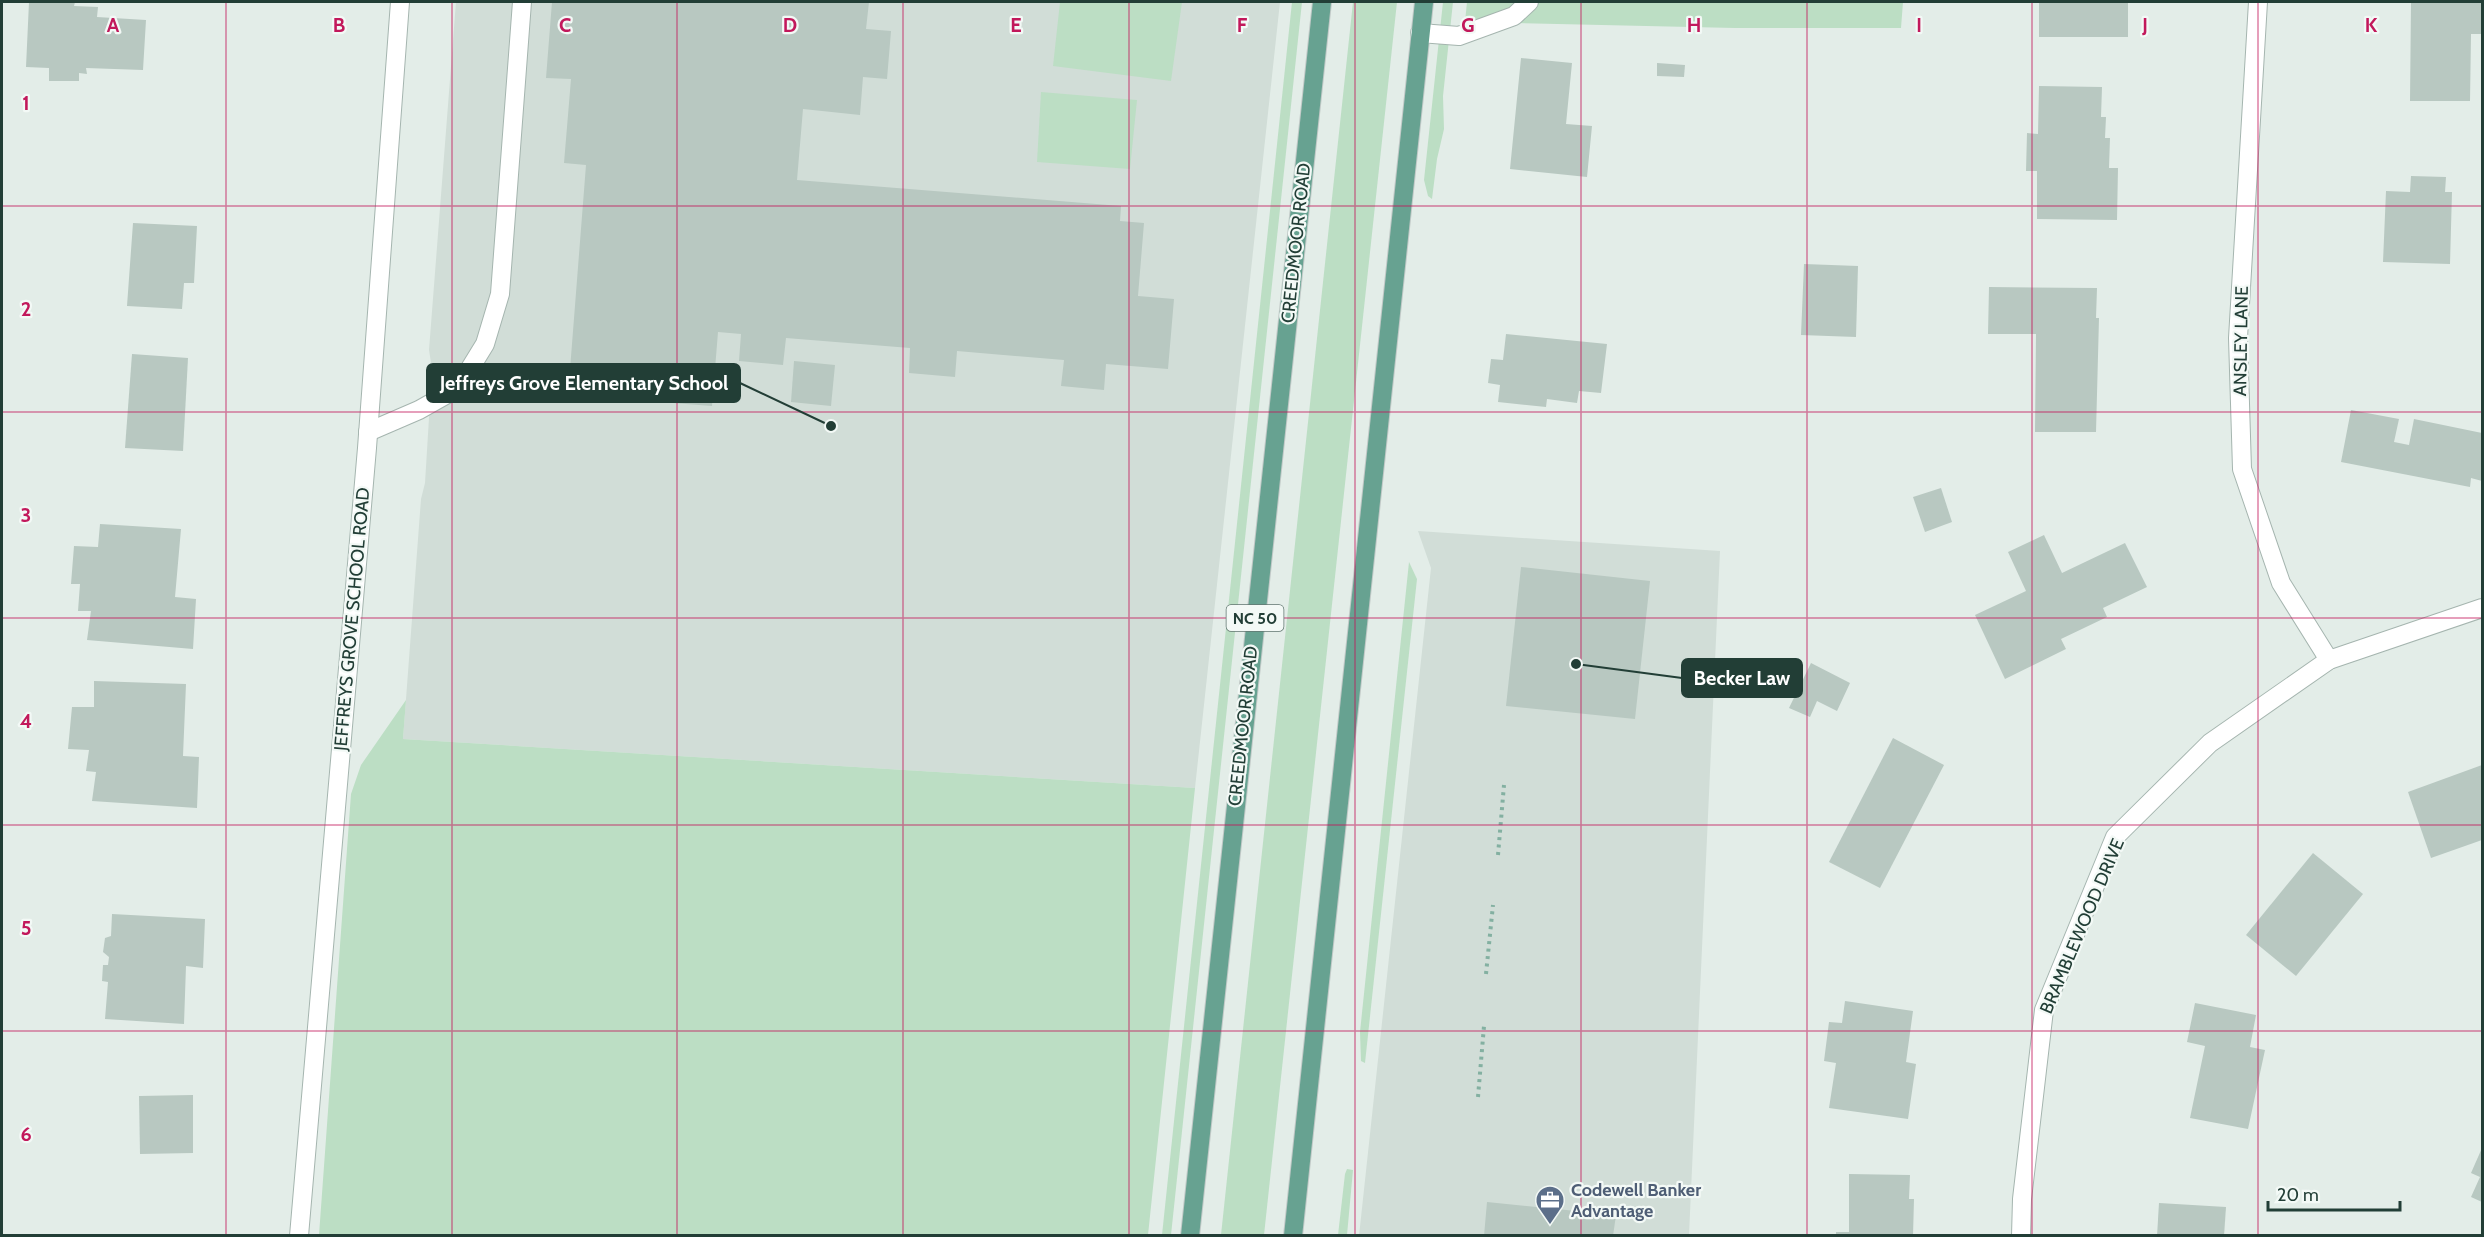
<svg xmlns="http://www.w3.org/2000/svg" width="2484" height="1237" font-family="Cabin,sans-serif">
  <style>
    .built { fill: #d1ddd7 }
    .green { fill: #bcdec4 }
    .building { fill: #b8c8c1 }
    .lines { fill: none; stroke-linecap: round; stroke-linejoin: round }
    .lane-casing { stroke: #a5b5af; stroke-width: 20 }
    .street-casing { stroke: #a5b5af; stroke-width: 20 }
    .primary-casing { stroke: #c1c9c7; stroke-width: 20 }
    .path { stroke: #83b0a1; stroke-width: 4; stroke-dasharray: 3 4.5; stroke-linecap: butt }
    .lane { stroke: #fff; stroke-width: 18 }
    .street { stroke: #fff; stroke-width: 18 }
    .primary { stroke: #67a291; stroke-width: 18 }
    .grid { fill: none; stroke: #c2185b; stroke-width: 1.5; stroke-opacity: 0.55 }
    .labels { text-anchor: middle; dominant-baseline: central; stroke-width: 4.5; stroke-linejoin: round; paint-order: stroke }
    .shield { fill: #f3f9f6; stroke: #617670; stroke-width: 1.5 }
    .shield-label { font-size: 16px; font-weight: bold; fill: #223e36 }
    .street-label { font-size: 18px; fill: #223e36; stroke: #f3f9f6 }
    .service-label { font-size: 18px; font-weight: bold; fill: #4e5e75; stroke: #f3f9f6; text-anchor: start }
    .grid-label { font-size: 20px; text-anchor: middle; font-weight: bold; fill: #c2185b; stroke: #f3f9f6; stroke-width: 4.5; stroke-linejoin: round; paint-order: stroke }
    .leader { fill: none; stroke: #223e36; stroke-width: 2 }
    .callout-dot { fill: #223e36; stroke: #f3f9f6; stroke-width: 2 }
    .callout { fill: #223e36; stroke: #223e36; stroke-width: 2 }
    .callout-label { font-size: 20px; text-anchor: middle; font-weight: bold; fill: #fff }
  </style>
  <rect width="100%" height="100%" fill="#e3ede8"/>
  <g class="built">
    <polygon points="456,2 1280,2 1195,788 403,739 421,499 425,483 432,369 429,350"/>
    <polygon points="1418,531 1720,551 1689,1235 1359,1236 1431,568"/>
  </g>
  <g class="green">
    <polygon points="1060,2 1182,2 1171,81 1053,66"/>
    <polygon points="1292,2 1302,2 1171,1235 1162,1235"/>
    <polygon points="1353,2 1397,2 1264,1235 1221,1235"/>
    <polygon points="1443,2 1453,2 1443,96 1444,129 1437,159 1432,199 1428,196 1424,180"/>
    <polygon points="1467,2 1903,2 1901,28 1735,28 1465,22"/>
    <polygon points="1041,92 1137,100 1130,169 1037,162"/>
    <polygon points="1409,562 1417,579 1365,1063 1361,1061 1360,1032"/>
    <polygon points="406,700 403,739 1195,788 1148,1235 319,1235 351,794 361,765"/>
    <polygon points="1347,1169 1353,1170 1347,1235 1338,1235 1345,1174"/>
  </g>
  <g class="building">
    <polygon points="29,2 75,2 74,6 98,7 97,17 146,20 143,70 86,68 87,74 79,73 79,81 49,81 49,68 26,67"/>
    <polygon points="552,2 869,2 866,29 891,31 887,79 863,77 860,115 803,109 797,180 1121,206 1120,221 1144,223 1138,296 1174,299 1168,369 1106,364 1104,390 1061,386 1064,360 957,351 955,377 909,373 910,348 786,338 783,365 739,361 741,334 718,332 712,406 568,395 586,165 564,163 571,79 546,78"/>
    <rect x="2039" y="2" width="89" height="35"/>
    <polygon points="2411,2 2482,2 2482,34 2471,34 2470,101 2410,101"/>
    <polygon points="1521,58 1572,63 1566,124 1592,126 1587,177 1510,169"/>
    <polygon points="1657,63 1685,65 1684,77 1657,76"/>
    <polygon points="2039,86 2102,87 2101,117 2106,117 2105,138 2110,138 2109,168 2118,168 2117,220 2037,219 2037,171 2026,171 2027,133 2038,134"/>
    <polygon points="2411,176 2446,177 2445,192 2452,192 2450,264 2383,262 2386,191 2410,192"/>
    <polygon points="133,223 197,226 194,283 184,283 182,309 127,306"/>
    <polygon points="1804,264 1858,266 1856,337 1801,335"/>
    <polygon points="1989,287 2097,288 2096,318 2099,318 2096,432 2035,432 2036,334 1988,334"/>
    <polygon points="1506,334 1607,344 1601,393 1579,391 1577,403 1547,399 1546,407 1498,402 1500,385 1488,383 1491,359 1503,360"/>
    <polygon points="132,354 188,358 183,451 125,448"/>
    <polygon points="794,361 835,365 831,406 791,402"/>
    <polygon points="2351,410 2399,419 2394,442 2409,445 2414,419 2482,433 2482,481 2471,478 2470,487 2341,462"/>
    <polygon points="1941,488 1952,522 1925,532 1913,497"/>
    <polygon points="100,524 181,529 175,597 196,599 193,649 87,640 91,611 78,611 80,584 71,584 74,546 98,547"/>
    <polygon points="2044,535 2062,573 2125,543 2147,587 2103,608 2107,617 2061,639 2066,649 2005,679 1975,615 2026,591 2008,552"/>
    <polygon points="1521,567 1650,581 1635,719 1506,706"/>
    <polygon points="1811,663 1850,683 1837,711 1817,701 1810,717 1789,708"/>
    <polygon points="94,681 186,684 183,756 199,757 197,808 92,801 96,772 86,771 89,750 68,749 72,707 94,707"/>
    <polygon points="1893,738 1944,765 1880,888 1829,862"/>
    <polygon points="2482,765 2482,840 2431,858 2408,792"/>
    <polygon points="2313,853 2363,894 2296,976 2246,935"/>
    <polygon points="112,914 205,919 203,968 186,966 184,1024 105,1019 108,982 102,981 103,965 108,965 109,957 103,952 105,938 111,936"/>
    <polygon points="1845,1001 1913,1011 1906,1062 1916,1064 1908,1119 1829,1108 1836,1063 1824,1061 1829,1022 1842,1023"/>
    <polygon points="2195,1003 2256,1015 2250,1047 2265,1050 2248,1129 2190,1118 2205,1046 2187,1042"/>
    <polygon points="193,1095 193,1153 140,1154 139,1096"/>
    <polygon points="2482,1148 2482,1202 2471,1197 2480,1177 2471,1173"/>
    <polygon points="1849,1174 1910,1175 1909,1199 1914,1199 1913,1236 1836,1236 1836,1232 1849,1232"/>
    <polygon points="1487,1202 1616,1215 1613,1236 1484,1236"/>
    <polygon points="2159,1203 2226,1207 2224,1236 2157,1236"/>
  </g>
  <g class="lines">
    <g class="lane-casing">
      <g id="lane">
        <polyline points="1420,33 1459,36 1514,16 1529,2"/>
        <polyline points="368,432 419,410 458,388 485,344 500,294 522,2"/>
      </g>
    </g>
    <g class="street-casing">
      <g id="street">
        <polyline points="2258,2 2238,338 2242,469 2281,583 2329,660"/>
        <polyline points="299,1236 367,448 400,2"/>
        <polyline points="2021,1236 2022,1199 2044,1010 2115,837 2210,743 2329,660 2482,608"/>
      </g>
    </g>
    <g class="primary-casing">
      <g id="primary">
        <polyline points="1190,1236 1322,2"/>
        <polyline points="1293,1236 1424,2"/>
      </g>
    </g>
    <g class="path">
      <polyline points="1498,855 1504,785"/>
      <polyline points="1486,974 1493,905"/>
      <polyline points="1478,1097 1484,1026"/>
    </g>
    <use href="#lane" class="lane"/>
    <use href="#street" class="street"/>
    <use href="#primary" class="primary"/>
  </g>
  <path class="grid" d="M226,2V1236M452,2V1236M677,2V1236M903,2V1236M1129,2V1236M1355,2V1236M1581,2V1236M1807,2V1236M2032,2V1236M2258,2V1236M2,206H2482M2,412H2482M2,618H2482M2,825H2482M2,1031H2482"/>
  <defs>
    <g id="office-pin" transform="scale(1.5)"><path d="M0 17L-7.5 6A9.5 9.5 0 1 1 7.5 6Z" fill="#5c6f8a" stroke="#f3f9f6"/><path d="M-6-3h4V-5.5h4V-3h4V5H-6ZM-1-4.5V-3h2v-1.5ZM-6 0V1H6V0Z" fill="#fff"/></g>
  </defs>
  <g fill-rule="evenodd">
    <use href="#office-pin" x="1550" y="1200"/>
  </g>
  <g class="labels">
    <rect class="shield" x="1226.5" y="605" width="57" height="26" rx="4.5"/>
    <g class="shield-label">
      <text x="1255" y="618">NC 50</text>
    </g>
    <g class="street-label">
      <text transform="translate(1296 243) rotate(-84)">CREEDMOOR ROAD</text>
      <text transform="translate(2241 341) rotate(-89)">ANSLEY LANE</text>
      <text transform="translate(352 619) rotate(-85)">JEFFREYS GROVE SCHOOL ROAD</text>
      <text transform="translate(1243 726) rotate(-84)">CREEDMOOR ROAD</text>
      <text transform="translate(2082 926) rotate(-67)">BRAMBLEWOOD DRIVE</text>
    </g>
    <g class="service-label">
      <text x="1571" y="1190">Codewell Banker<tspan x="1571" dy="21">Advantage</tspan></text>
    </g>
  </g>
  <g class="grid-label">
    <text x="113" y="32">A</text>
    <text x="339" y="32">B</text>
    <text x="565" y="32">C</text>
    <text x="790" y="32">D</text>
    <text x="1016" y="32">E</text>
    <text x="1242" y="32">F</text>
    <text x="1468" y="32">G</text>
    <text x="1694" y="32">H</text>
    <text x="1919" y="32">I</text>
    <text x="2145" y="32">J</text>
    <text x="2371" y="32">K</text>
    <text x="26" y="110">1</text>
    <text x="26" y="316">2</text>
    <text x="26" y="522">3</text>
    <text x="26" y="728">4</text>
    <text x="26" y="935">5</text>
    <text x="26" y="1141">6</text>
  </g>
  <path class="leader" d="M831 426L740 383M1576 664L1682 678"/>
  <g class="callout-dot">
    <circle cx="831" cy="426" r="6"/>
    <circle cx="1576" cy="664" r="6"/>
  </g>
  <g class="callout">
    <rect x="427" y="364" width="313" height="38" rx="6"/>
    <rect x="1682" y="659" width="120" height="38" rx="6"/>
  </g>
  <g class="callout-label">
    <text x="584" y="390">Jeffreys Grove Elementary School</text>
    <text x="1742" y="685">Becker Law</text>
  </g>
  <rect width="2484" height="1237" fill="none" stroke="#223e36" stroke-width="6"/>
  <path d="M2268 1201v9h132v-9" fill="none" stroke="#223e36" stroke-width="3"/>
  <text x="2277" y="1201" font-size="18" fill="#223e36" stroke="#f3f9f6" stroke-width="4.5" paint-order="stroke">20 m</text>
</svg>
